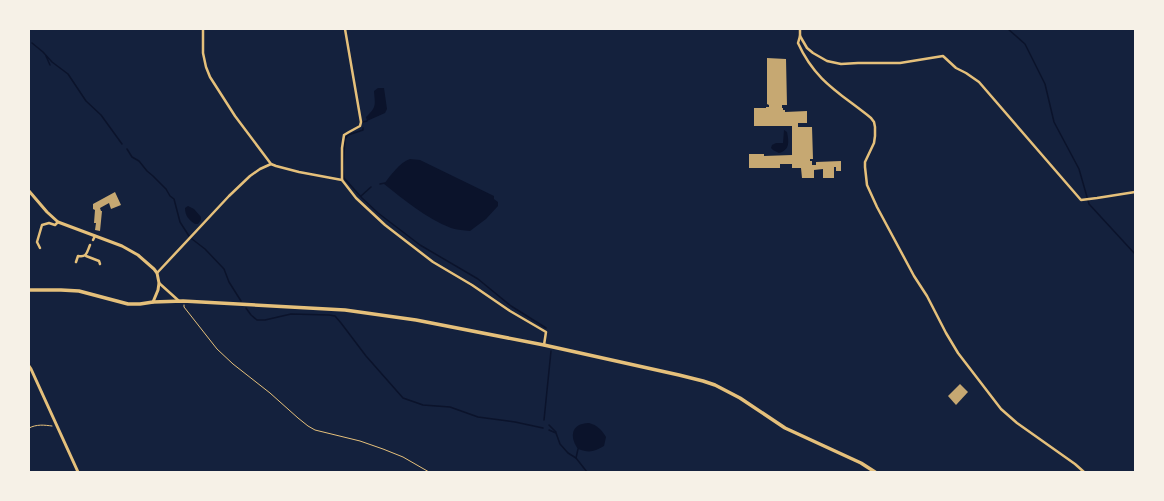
<svg xmlns="http://www.w3.org/2000/svg" width="1164" height="501" font-family="Literata,serif">
  <style>
    .water { fill: #0b132b }
    .lines { fill: none; stroke-linecap: round; stroke-linejoin: round }
    .stream { stroke: #0b132b; stroke-width: 1.5 }
    .building { fill: #c6a872 }
    .path { stroke: #e5c07b; stroke-width: 1 }
    .minor { stroke: #e5c07b; stroke-width: 2.5 }
    .tertiary { stroke: #e5c07b; stroke-width: 3 }
    .secondary { stroke: #e5c07b; stroke-width: 3.5 }
  </style>
  <rect width="100%" height="100%" fill="#14213d"/>
  <g class="water">
    <path d="M378,88H384L387,109L385,113L367,121L366,117C377,107 375,105 374,91Z"/>
    <path d="M784,130L787,132C789,142 790,150 779,153L773,150L771,148L772,145L776,143H783Z"/>
    <path d="M410,159L420,160L494,196V199L498,202V206L486,219L470,231C464,230 457,230 451,228C426,218 404,200 384,184C391,175 399,163 410,159Z"/>
    <path d="M188,206L194,209L201,217V220L198,224H195C189,220 185,216 185,208Z"/>
    <path d="M589,423C597,425 602,430 606,437L604,446C594,452 589,453 578,449C573,442 569,431 579,425C581,424 586,423 589,423Z"/>
  </g>
  <g class="lines">
    <g class="stream">
      <polyline points="1008,29 1025,44 1045,84 1054,122 1079,169 1089,204 1135,254"/>
      <polyline points="29,41 29,42"/>
      <polyline points="32,43 43,52 52,62 68,74 86,101 101,115 122,144"/>
      <polyline points="46,56 50,65"/>
      <polyline points="363,122 367,121"/>
      <polyline points="363,128 363,130 348,135 345,139 343,169 344,178 362,198 378,213 420,245 478,279 511,306 546,328"/>
      <polyline points="127,149 132,157 139,161 147,171 153,176 166,189 170,196 174,199 180,222 189,236"/>
      <polyline points="380,184 385,183"/>
      <polyline points="361,196 371,187"/>
      <polyline points="192,239 205,249 224,269 229,282 241,301"/>
      <polyline points="246,308 251,315 257,320 265,320 291,314 329,315 335,316 341,323 366,356 403,398 423,405 450,407 478,417 515,422 543,428"/>
      <polyline points="544,420 551,351"/>
      <polyline points="549,425 556,432"/>
      <polyline points="549,430 556,433 560,444 568,453 576,458 587,472"/>
      <polyline points="576,458 578,449"/>
    </g>
  </g>
  <g class="building">
    <polygon points="767,58 786,59 787,105 782,105 782,108 783,108 783,110 785,110 785,112 807,111 807,123 798,123 798,127 812,127 813,159 810,159 810,161 812,161 812,165 816,165 816,162 841,161 841,171 836,171 836,167 834,167 834,178 823,178 823,169 814,170 814,178 802,178 801,168 792,168 792,164 780,164 780,168 749,168 749,154 764,154 764,156 792,155 792,126 754,126 754,108 766,108 766,107 769,107 769,105 767,104"/>
    <polygon points="115,192 121,205 111,209 109,203 100,208 101,211 102,211 100,231 95,230 96,223 94,223 95,210 93,209 93,204"/>
    <polygon points="960,384 968,392 956,405 948,396"/>
  </g>
  <g class="lines">
    <g class="path">
      <polyline points="184,305 184,307 217,349 233,364 270,393 298,418 308,426 315,430 360,441 383,449 403,457 429,472"/>
      <path d="M29,428C37,424 44,425 52,426"/>
    </g>
    <g class="minor">
      <polyline points="203,29 203,53 206,67 210,77 235,116 271,164 276,166 299,172 342,180 356,198 385,225 433,262 472,285 510,311 546,332 544,345"/>
      <path d="M800,29V36L798,43C815,81 840,93 871,118L874,122L875,127V136L874,143L865,162V167L867,185L877,207L914,276L927,296L946,333L958,353L1001,409L1017,423L1075,464L1084,472"/>
      <polyline points="800,36 807,48 813,53 827,61 841,64 858,63 900,63 943,56 956,68 966,73 979,82 1081,200 1097,198 1135,192"/>
      <polyline points="342,180 342,148 344,135 349,132 360,126 361,122 345,29"/>
      <polyline points="93,240 95,236"/>
      <polyline points="40,248 37,242 42,225 49,223 55,225 58,222"/>
      <polyline points="86,256 99,261 100,264"/>
      <path d="M76,262L78,256C87,258 87,252 90,245"/>
      <polyline points="157,273 229,196 250,176 260,169 271,164"/>
      <polyline points="159,283 179,301"/>
    </g>
    <g class="tertiary">
      <polyline points="29,191 47,212 58,222 122,246 138,255 154,269 157,273 159,283 158,290 153,302"/>
      <polyline points="29,366 31,369 78,472"/>
    </g>
    <polyline class="secondary" points="29,290 61,290 79,291 128,304 140,304 153,302 183,301 345,310 416,320 544,345 679,375 703,381 715,385 740,398 785,428 861,463 875,472"/>
  </g>
  <rect width="1164" height="501" fill="none" stroke="#f6f1e7" stroke-width="60"/>
</svg>
